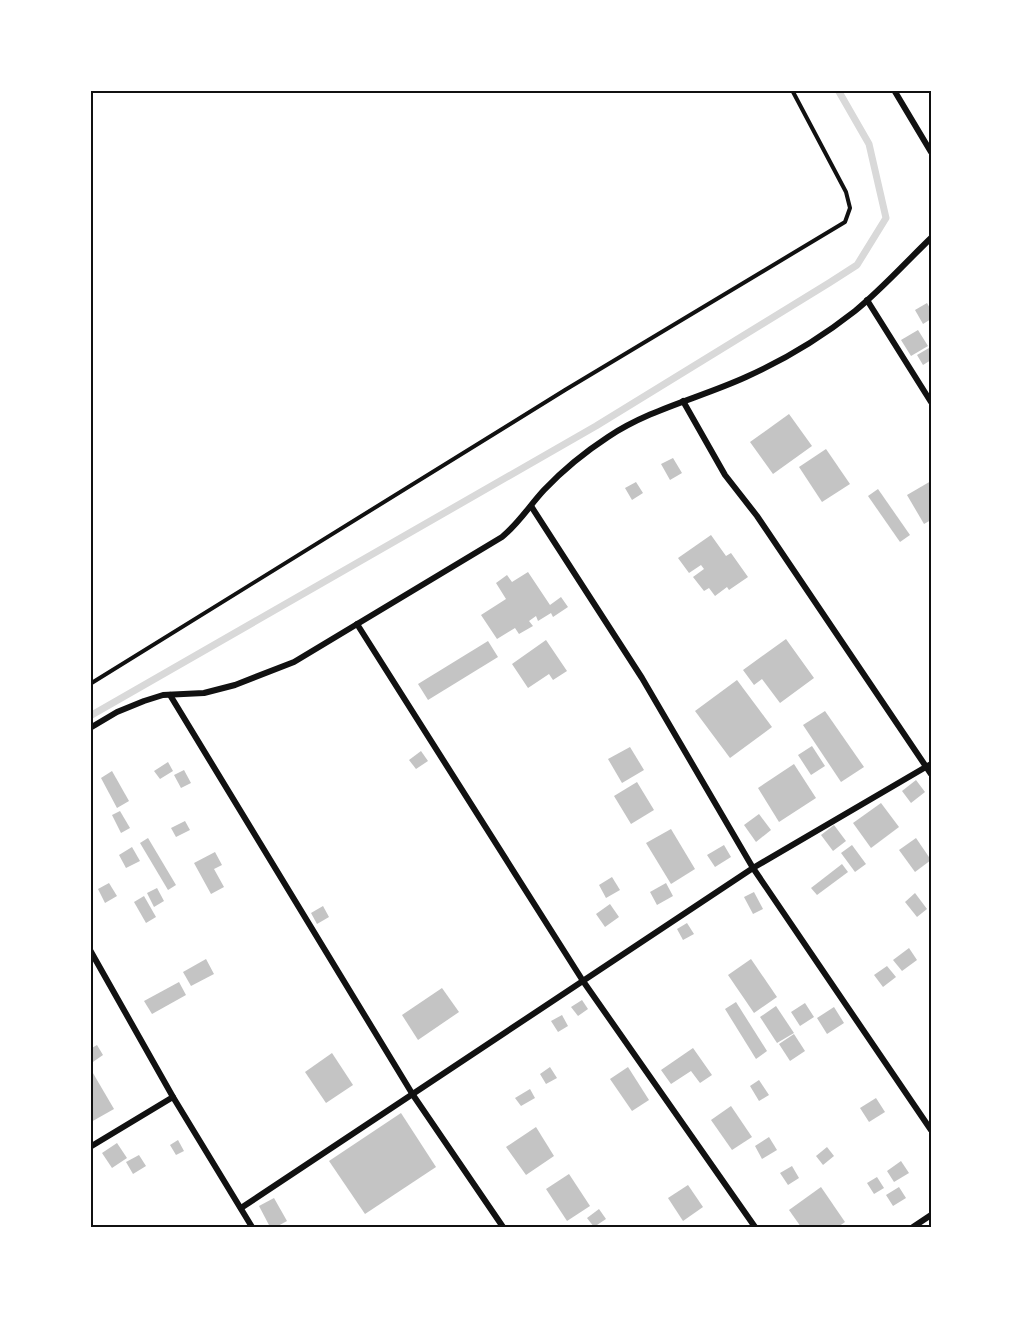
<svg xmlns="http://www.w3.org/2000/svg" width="1021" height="1317" font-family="Quicksand,sans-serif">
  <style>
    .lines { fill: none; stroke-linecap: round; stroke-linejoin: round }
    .stream { stroke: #d9d9d9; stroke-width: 7 }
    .building { fill: #c4c4c4 }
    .path { stroke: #111; stroke-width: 4 }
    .minor { stroke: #111; stroke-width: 6 }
    .neatline { fill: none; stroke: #111; stroke-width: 2 }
  </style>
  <rect width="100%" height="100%" fill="#fff"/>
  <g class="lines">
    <polyline class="stream" points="90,716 596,426 829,283 857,265 886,218 869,144 838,90"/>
  </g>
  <g class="building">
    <polygon points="927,303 931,310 931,319 923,324 915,310"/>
    <polygon points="918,330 928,346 911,356 901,340"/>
    <polygon points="929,348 931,360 923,365 917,355"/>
    <polygon points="789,414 812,446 773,474 750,442"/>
    <polygon points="826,449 850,484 822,502 799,467"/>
    <polygon points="673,458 682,473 670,480 661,464"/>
    <polygon points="931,481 931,520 924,524 907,495"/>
    <polygon points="636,482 643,493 632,500 625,488"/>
    <polygon points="878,489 910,535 900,542 868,496"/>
    <polygon points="711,535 726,556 731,553 748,577 729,590 727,587 715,596 709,588 704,591 693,577 704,569 701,565 689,573 678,558"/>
    <polygon points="528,572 550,605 561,597 568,607 553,617 551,613 538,621 536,616 529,621 533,626 519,634 515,628 497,639 481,615 506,599 496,583 507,575 512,582"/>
    <polygon points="786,639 814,678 780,703 762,679 754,685 743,670"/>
    <polygon points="546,640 567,671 553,680 549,674 528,688 512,664"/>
    <polygon points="488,641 498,657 428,700 418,684"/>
    <polygon points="737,680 772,727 730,758 695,711"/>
    <polygon points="825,711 864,767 841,782 803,725"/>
    <polygon points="812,746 825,766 811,775 798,755"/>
    <polygon points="630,747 644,770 622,783 608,759"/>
    <polygon points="421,751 428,761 416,769 409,760"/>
    <polygon points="168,762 173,771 160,779 154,771"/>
    <polygon points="794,764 816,798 779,822 758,788"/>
    <polygon points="184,770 191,783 181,788 174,775"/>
    <polygon points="112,771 129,801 117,808 101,778"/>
    <polygon points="916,780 925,792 911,803 902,791"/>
    <polygon points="637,782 654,810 631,824 614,796"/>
    <polygon points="881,803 899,827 871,848 853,823"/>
    <polygon points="120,811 130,828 121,833 112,815"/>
    <polygon points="759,814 771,830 756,842 744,825"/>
    <polygon points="185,821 190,830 176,837 171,828"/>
    <polygon points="834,825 846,841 833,851 821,835"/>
    <polygon points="671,829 695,869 671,884 646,843"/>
    <polygon points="148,838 176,885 168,890 140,843"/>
    <polygon points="916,838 931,860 915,872 899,850"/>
    <polygon points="724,845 731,857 715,867 707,855"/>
    <polygon points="852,845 866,864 855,872 841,853"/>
    <polygon points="132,847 140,861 126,868 119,855"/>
    <polygon points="215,852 222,865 214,869 224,887 211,894 194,863"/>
    <polygon points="842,864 848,872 817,895 811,888"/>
    <polygon points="612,877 620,890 606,898 599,885"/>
    <polygon points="109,883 117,896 105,903 98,889"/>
    <polygon points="666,883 673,896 657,905 650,892"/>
    <polygon points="157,888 164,901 154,907 147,893"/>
    <polygon points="754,892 763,909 753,914 744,897"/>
    <polygon points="915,893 927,909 917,917 905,902"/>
    <polygon points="144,896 156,917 146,923 134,902"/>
    <polygon points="610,904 619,917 605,927 596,914"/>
    <polygon points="323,906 329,917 317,924 311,913"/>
    <polygon points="687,923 694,934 683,940 677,929"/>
    <polygon points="909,948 917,960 902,971 893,960"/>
    <polygon points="206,959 214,974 191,986 183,972"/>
    <polygon points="751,959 777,997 754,1013 728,975"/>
    <polygon points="887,966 896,977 883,987 874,975"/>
    <polygon points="179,982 186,995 152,1014 144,1001"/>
    <polygon points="442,988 459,1012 418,1040 402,1015"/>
    <polygon points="582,1000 588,1009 578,1016 571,1007"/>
    <polygon points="736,1002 767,1051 756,1059 725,1009"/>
    <polygon points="805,1003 814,1017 800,1026 791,1012"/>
    <polygon points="776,1006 794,1033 777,1043 760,1017"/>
    <polygon points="834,1007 844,1023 827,1034 817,1018"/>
    <polygon points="562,1015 568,1026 558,1032 551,1021"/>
    <polygon points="794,1034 805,1051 790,1061 779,1044"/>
    <polygon points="97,1045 103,1055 90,1064 90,1049"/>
    <polygon points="693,1048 712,1075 700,1083 691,1071 671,1084 661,1070"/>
    <polygon points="332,1053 353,1085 326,1103 305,1072"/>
    <polygon points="550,1067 557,1078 546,1084 540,1074"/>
    <polygon points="628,1067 649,1100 632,1111 610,1079"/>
    <polygon points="90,1068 114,1109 91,1122 90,1120"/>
    <polygon points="759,1080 769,1095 759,1101 750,1086"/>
    <polygon points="530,1089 535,1098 521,1106 515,1098"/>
    <polygon points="876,1098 885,1112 869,1122 860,1108"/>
    <polygon points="731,1106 752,1137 732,1150 711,1120"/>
    <polygon points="401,1113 436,1167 365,1214 329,1161"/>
    <polygon points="536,1127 554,1156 526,1175 506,1147"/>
    <polygon points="769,1137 777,1150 762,1159 755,1146"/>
    <polygon points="178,1140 184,1151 176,1155 170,1145"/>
    <polygon points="117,1143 127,1158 112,1168 102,1153"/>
    <polygon points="827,1147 834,1156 823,1165 816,1156"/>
    <polygon points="139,1155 146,1166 133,1174 126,1162"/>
    <polygon points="901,1161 909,1173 894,1182 887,1171"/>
    <polygon points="792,1166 799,1178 788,1185 780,1173"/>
    <polygon points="569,1174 590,1206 567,1221 546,1189"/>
    <polygon points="877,1177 884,1188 874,1194 867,1183"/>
    <polygon points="688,1185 703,1207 683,1221 668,1198"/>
    <polygon points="821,1187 845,1222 838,1227 801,1227 789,1210"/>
    <polygon points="899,1187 906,1198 893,1206 886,1195"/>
    <polygon points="274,1198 287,1221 276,1227 270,1227 259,1206"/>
    <polygon points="599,1209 606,1219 594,1227 587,1218"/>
  </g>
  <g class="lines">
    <polyline class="path" points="90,684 565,390 845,222 850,208 846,192 792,90"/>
    <g class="minor">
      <polyline points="894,90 931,152"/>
      <polyline points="867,300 931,402"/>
      <polyline points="683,401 725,475 757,516 931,774"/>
      <polyline points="531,506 642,678 753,868 931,1130"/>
      <polyline points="357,624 583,981 755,1227"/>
      <polyline points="170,695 413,1095 503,1227"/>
      <path d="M90,728L117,712L144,701L163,695L204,693L235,685L294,662L502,537C519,523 530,505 544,490C563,470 585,452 608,437C650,409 700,398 746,377C784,360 822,337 855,311C882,289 906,262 931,238"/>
      <polyline points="90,950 173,1097 252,1227"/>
      <polyline points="90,1147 173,1097"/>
      <polyline points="241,1208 753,868 931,764"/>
      <polyline points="913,1227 931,1215"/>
    </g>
  </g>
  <rect width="1021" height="1317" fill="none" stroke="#ffffff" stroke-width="183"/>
  <rect x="92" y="92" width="838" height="1134" class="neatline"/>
</svg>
